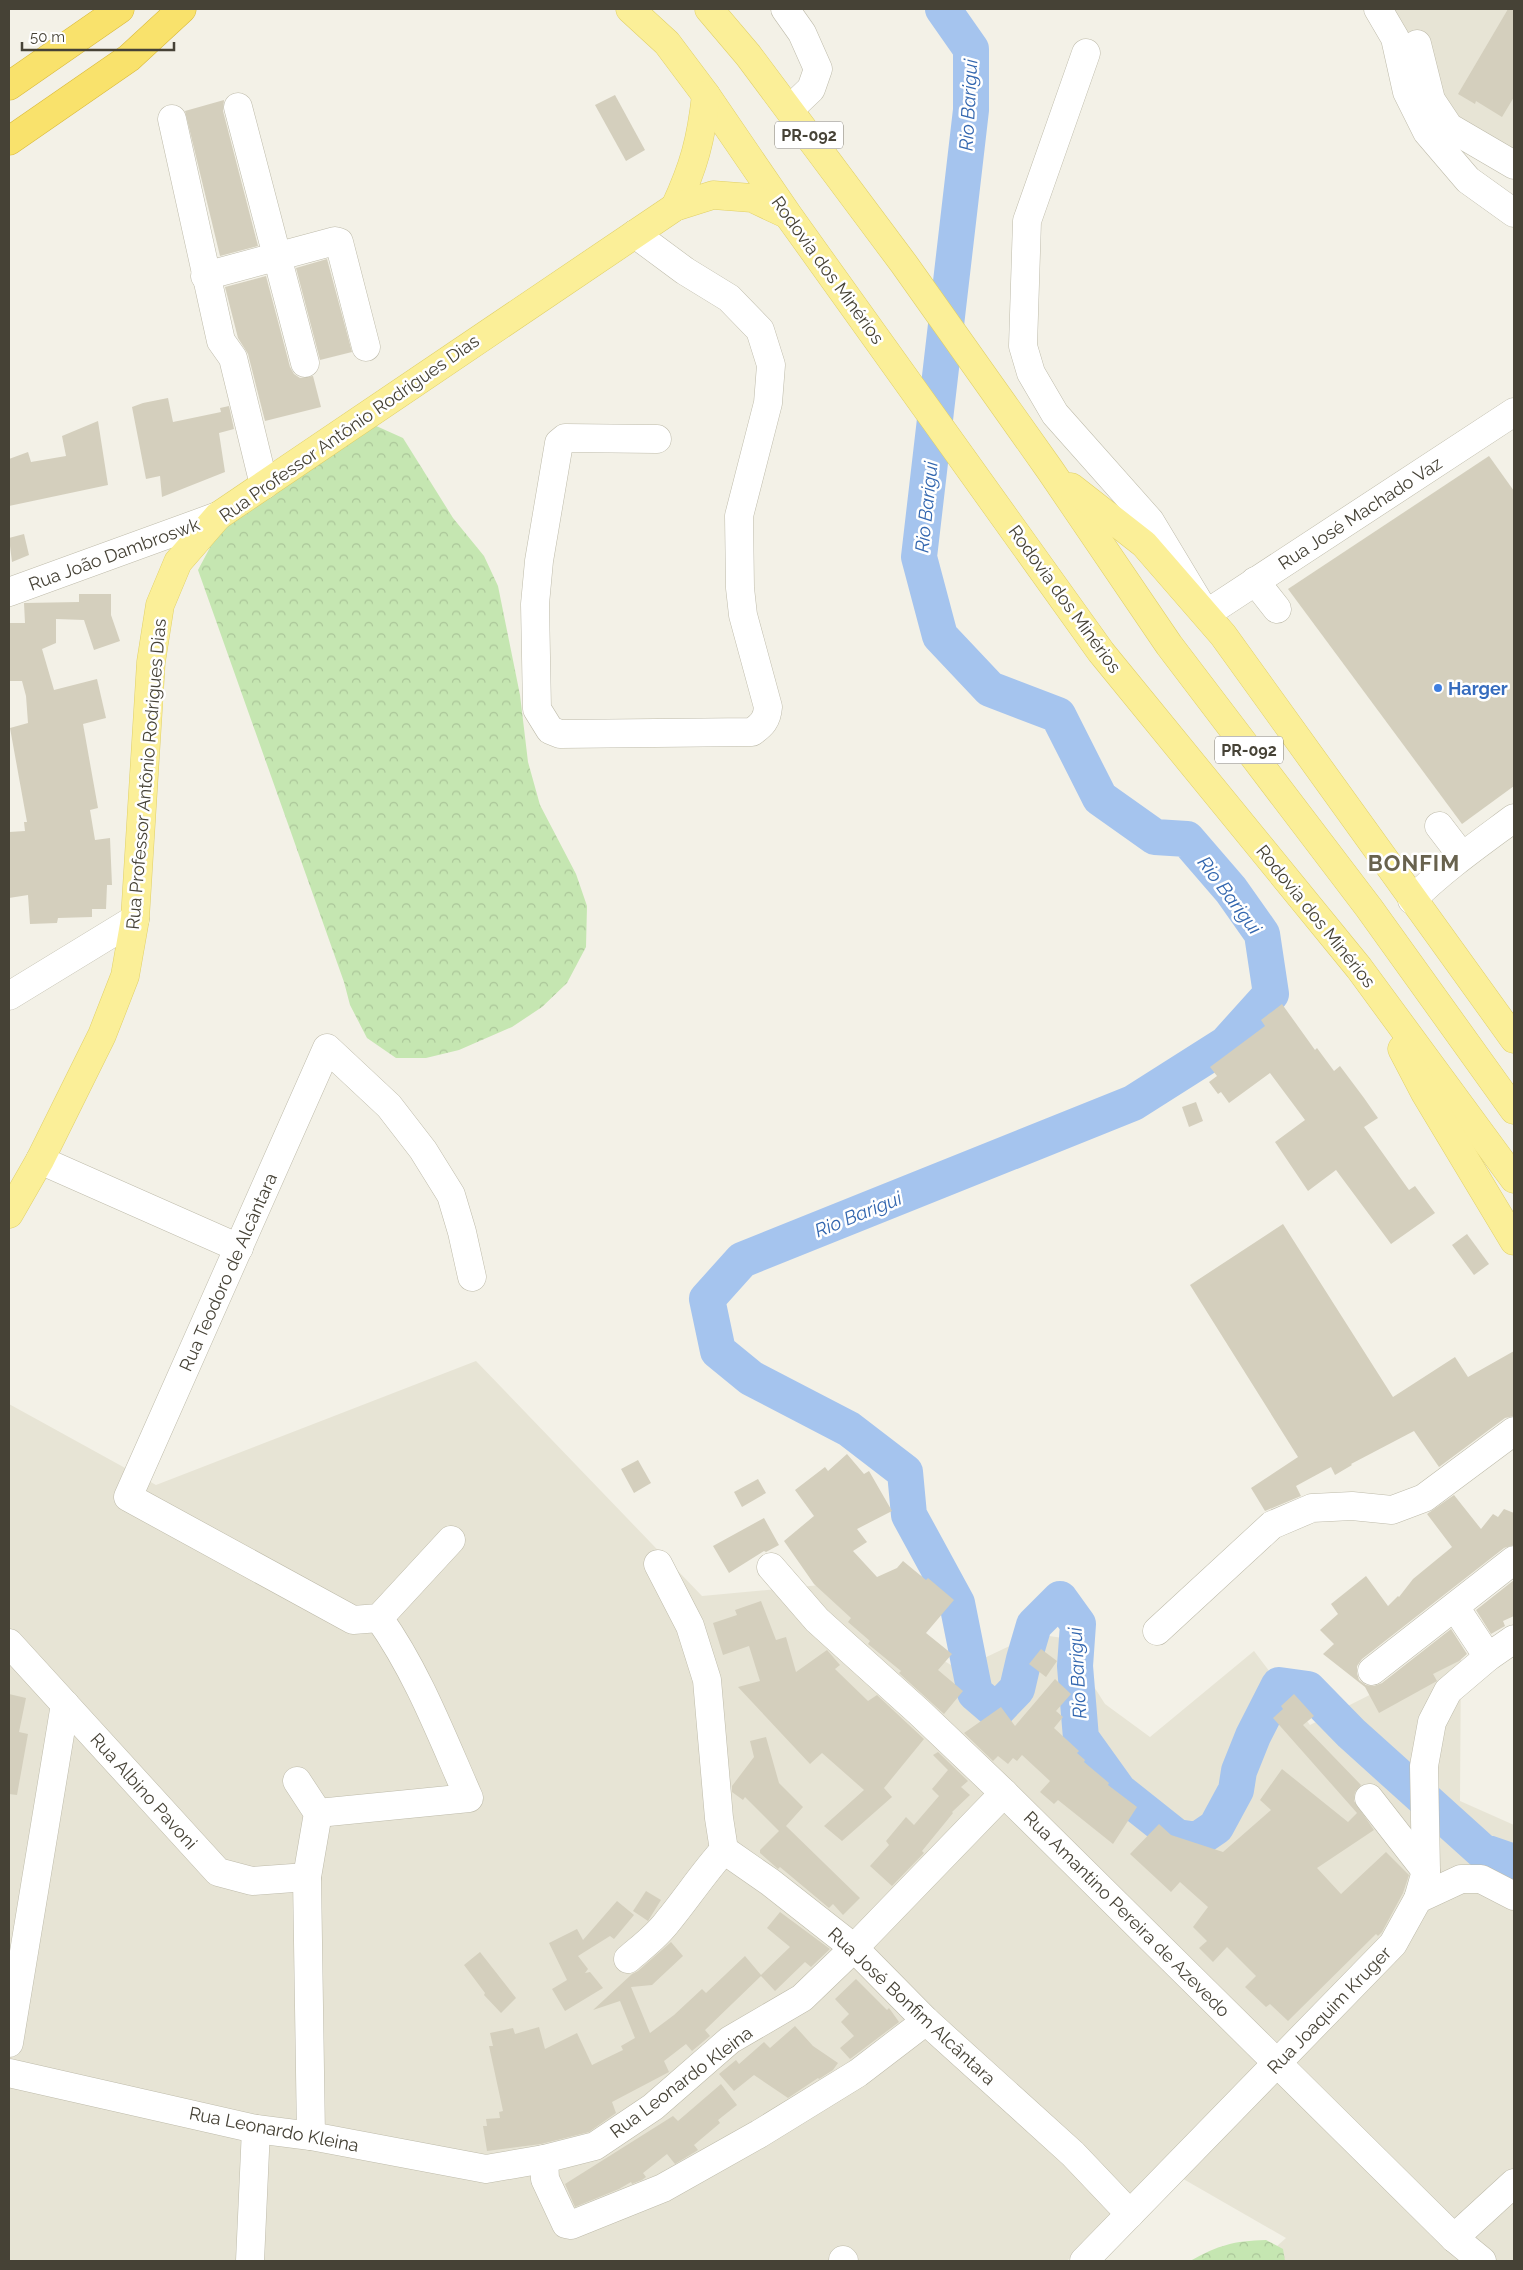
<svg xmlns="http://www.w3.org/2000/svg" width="1523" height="2270" font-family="Raleway,sans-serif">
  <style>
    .residential { fill: #e7e4d5 }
    .forest { fill: url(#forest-crowns) }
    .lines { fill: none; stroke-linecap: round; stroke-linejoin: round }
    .river { stroke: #a5c4ee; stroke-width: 36 }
    .building { fill: #d4cfbd }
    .minor-casing { stroke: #bebbaa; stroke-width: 29 }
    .major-casing { stroke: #e0d068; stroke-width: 29 }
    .highway-casing { stroke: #d9b93b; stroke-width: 29 }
    .minor { stroke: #fff; stroke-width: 28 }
    .major { stroke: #fbef98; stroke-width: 28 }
    .highway { stroke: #f9e26c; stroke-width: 28 }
    .shop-dot { fill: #3f7fe0; stroke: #fff; stroke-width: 2 }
    .labels { text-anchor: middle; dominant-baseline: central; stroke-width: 5; stroke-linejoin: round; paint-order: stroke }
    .shield { fill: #fff; stroke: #7e7b72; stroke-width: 1 }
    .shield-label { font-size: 16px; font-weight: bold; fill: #464236 }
    .street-label { font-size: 18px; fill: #464236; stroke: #fff }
    .shop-label { font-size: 18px; font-weight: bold; fill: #366cbe; stroke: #fff; text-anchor: start }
    .water-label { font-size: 19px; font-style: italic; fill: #3266af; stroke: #fff }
    .district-label { font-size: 22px; font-weight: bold; letter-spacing: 1px; fill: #68624e; stroke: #fff }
  </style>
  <defs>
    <pattern id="forest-crowns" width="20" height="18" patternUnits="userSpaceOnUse" patternTransform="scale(1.25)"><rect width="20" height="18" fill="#c5e6b1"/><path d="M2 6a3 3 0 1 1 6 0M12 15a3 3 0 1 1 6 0" fill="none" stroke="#abc699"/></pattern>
  </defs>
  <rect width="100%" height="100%" fill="#f3f1e7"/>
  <g class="residential">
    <polygon points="1383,9 1514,9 1514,153 1452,113"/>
    <polygon points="476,1361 702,1596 927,1575 920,1626 930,1652 959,1670 1035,1634 1063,1638 1105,1704 1150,1737 1254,1651 1310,1725 1461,1649 1460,1801 1514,1825 1514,2261 1260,2261 1286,2238 1159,2165 1067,2261 9,2261 9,1404 156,1485"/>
  </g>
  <g class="forest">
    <polygon points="374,425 403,438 453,518 484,556 498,586 520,695 528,762 540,805 576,874 587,906 586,947 567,983 542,1007 512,1027 459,1050 426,1058 396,1058 367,1038 350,1005 344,982 198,570 214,540 235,515"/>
    <path d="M1266,2240L1283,2249L1285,2261H1190C1219,2245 1233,2241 1266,2240Z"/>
  </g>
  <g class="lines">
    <polyline class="river" points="943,9 971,49 971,110 919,557 940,636 990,689 1058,715 1100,798 1155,837 1187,839 1231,890 1262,934 1271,994 1226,1044 1133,1103 742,1260 707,1299 718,1351 751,1378 849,1429 905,1472 909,1515 957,1603 975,1693 996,1711 1017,1689 1024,1659 1034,1625 1060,1599 1078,1624 1075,1666 1081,1738 1119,1791 1177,1837 1197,1840 1216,1827 1236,1790 1239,1771 1253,1736 1279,1685 1308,1689 1351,1733 1482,1851 1514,1862"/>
  </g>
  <g class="building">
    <polygon points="1508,9 1514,9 1514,97 1502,117 1476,101 1475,104 1458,94"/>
    <polygon points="615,95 645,150 626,161 595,105"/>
    <polygon points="224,100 223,111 258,246 220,256 185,111"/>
    <polygon points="327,259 352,352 320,360 296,268"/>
    <polygon points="266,276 290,367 294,374 300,378 313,376 321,407 265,421 248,354 238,338 225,287"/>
    <polygon points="168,398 173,422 221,412 220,408 229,406 234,429 219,433 225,472 162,497 160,476 146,479 132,407 143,403"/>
    <polygon points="98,421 108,485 9,506 9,459 28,452 31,462 66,456 62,436"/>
    <polygon points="1489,456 1514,491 1514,786 1462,824 1288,589"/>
    <polygon points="24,534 29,555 12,562 9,538"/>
    <polygon points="79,594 111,594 111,615 120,641 94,650 84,620 56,619 56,643 42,649 54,690 97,679 106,718 83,724 98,808 90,810 95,840 110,838 112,885 107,885 106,909 92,909 92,917 58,918 57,923 30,924 28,895 9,898 9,832 25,831 24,822 27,822 10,728 28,723 26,696 22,681 9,681 9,623 25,623 24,603 79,602"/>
    <polygon points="1282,1004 1315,1050 1317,1048 1334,1071 1340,1066 1364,1098 1378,1118 1364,1127 1409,1190 1415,1186 1435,1213 1391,1244 1336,1170 1308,1191 1275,1142 1305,1120 1270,1073 1229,1103 1221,1092 1218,1094 1209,1082 1217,1076 1210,1067 1265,1026 1261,1020"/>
    <polygon points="1196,1102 1203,1121 1189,1127 1182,1107"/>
    <polygon points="1283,1224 1393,1397 1455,1357 1468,1377 1514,1351 1514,1416 1505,1418 1439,1467 1414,1431 1351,1464 1352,1465 1335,1475 1331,1467 1296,1486 1301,1496 1265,1511 1251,1488 1298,1457 1190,1285"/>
    <polygon points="1467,1234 1489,1264 1474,1275 1452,1245"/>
    <polygon points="847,1454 864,1474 869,1471 892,1511 857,1529 867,1542 853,1551 877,1577 897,1568 903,1561 926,1580 928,1578 954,1600 926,1633 952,1654 938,1670 963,1691 944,1714 899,1673 901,1671 868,1644 870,1641 848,1622 851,1618 814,1584 784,1541 814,1516 795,1490 825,1467 828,1471"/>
    <polygon points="638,1460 651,1483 634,1493 621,1469"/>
    <polygon points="758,1479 766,1493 742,1507 734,1492"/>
    <polygon points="1454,1495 1481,1529 1493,1514 1498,1517 1504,1509 1514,1513 1514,1545 1504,1548 1362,1659 1357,1666 1357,1673 1359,1680 1366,1685 1374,1686 1382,1683 1451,1629 1467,1654 1459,1661 1433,1674 1437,1681 1379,1713 1365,1687 1323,1654 1334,1644 1320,1630 1338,1614 1331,1604 1366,1576 1388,1606 1398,1596 1399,1597 1413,1579 1452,1547 1427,1514"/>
    <polygon points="764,1518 779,1545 766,1552 764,1551 729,1573 713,1546"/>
    <polygon points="1514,1580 1514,1616 1503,1621 1505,1626 1491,1634 1476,1610"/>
    <polygon points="761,1601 776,1640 786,1637 796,1672 827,1650 840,1665 835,1669 868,1701 877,1695 924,1739 884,1788 892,1797 842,1841 824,1826 864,1790 822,1753 810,1764 738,1687 760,1681 749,1646 723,1655 713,1623 737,1615 735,1610"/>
    <polygon points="1041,1649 1057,1661 1046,1677 1029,1664"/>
    <polygon points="1055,1679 1071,1694 1056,1711 1063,1717 1054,1728 1079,1751 1077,1753 1085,1760 1084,1762 1109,1783 1108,1785 1137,1807 1113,1844 1058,1800 1054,1804 1040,1792 1050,1781 1022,1755 1017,1761 1013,1758 1008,1764 998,1756 993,1761 964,1733 1001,1707 1015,1726"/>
    <polygon points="9,1694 26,1698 19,1732 28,1734 17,1795 9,1794"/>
    <polygon points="1294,1694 1314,1716 1303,1725 1361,1785 1355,1792 1354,1801 1374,1830 1317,1868 1341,1894 1386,1852 1409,1875 1403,1893 1382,1932 1378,1936 1376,1934 1288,2021 1270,2004 1266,2007 1245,1987 1256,1976 1227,1947 1213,1962 1199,1948 1207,1941 1193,1927 1208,1907 1180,1882 1171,1892 1130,1854 1159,1824 1171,1835 1223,1852 1271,1810 1260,1800 1282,1769 1348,1822 1357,1813 1273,1718 1283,1709 1281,1706"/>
    <polygon points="766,1737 779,1783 803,1807 786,1826 860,1898 843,1915 833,1904 829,1908 780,1867 778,1869 760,1853 760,1850 779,1831 745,1797 743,1800 732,1792 732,1786 754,1757 750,1741"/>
    <polygon points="938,1752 968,1781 961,1787 970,1795 952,1812 953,1813 922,1851 924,1853 892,1886 870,1866 889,1845 886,1841 906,1817 914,1825 939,1796 932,1789 948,1770 933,1755"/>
    <polygon points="646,1891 661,1900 648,1921 633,1911"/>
    <polygon points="617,1901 634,1915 614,1939 610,1936 578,1956 588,1969 585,1973 590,1972 603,1988 565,2011 552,1989 567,1980 549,1943 577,1929 583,1940"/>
    <polygon points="780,1912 830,1949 811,1967 805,1962 775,1991 761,1976 705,2030 710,2036 692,2051 686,2044 664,2061 669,2072 612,2102 616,2113 589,2132 541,2144 487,2151 483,2126 487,2126 486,2119 500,2118 499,2112 503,2111 489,2046 493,2046 490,2033 513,2028 515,2034 539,2027 545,2049 577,2033 592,2065 623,2050 621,2046 635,2038 620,2001 593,2010 632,1974 638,1971 671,1942 683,1956 652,1985 631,1987 650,2033 674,2015 702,1989 706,1993 745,1956 761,1975 790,1947 767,1928"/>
    <polygon points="480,1952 516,1998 501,2013 484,1995 485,1993 464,1965"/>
    <polygon points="856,1979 887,2010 889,2008 899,2022 850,2059 840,2048 854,2036 841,2022 849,2014 835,1999"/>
    <polygon points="795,2026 813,2046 838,2063 833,2070 819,2079 818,2078 788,2098 754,2075 734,2091 719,2074 736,2060 739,2064 764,2042 770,2048"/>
    <polygon points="721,2084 737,2105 718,2120 720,2123 694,2145 698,2150 695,2152 675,2164 667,2154 643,2173 646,2177 642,2180 632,2184 631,2182 619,2189 575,2207 565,2184 673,2116 678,2121"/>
  </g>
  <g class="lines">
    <g class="minor-casing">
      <g id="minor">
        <polyline points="785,9 802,33 818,69 811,89 790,109"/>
        <polyline points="1378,9 1395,38 1407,92 1427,132 1468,180 1514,213"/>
        <polyline points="1417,44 1431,100 1449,127 1514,165"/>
        <polyline points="1086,53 1027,221 1023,346 1031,373 1055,414 1150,521 1206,614 1514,412"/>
        <polyline points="238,107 305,363"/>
        <polyline points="172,119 221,341 233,358 264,485"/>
        <path d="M635,234L685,271L729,298L760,330L771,365L768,403L739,516L740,588L743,615L768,707C767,720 762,725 752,732L560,734L550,730L537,709L535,604L539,561L559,443L565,438L657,439"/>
        <polyline points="205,276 335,241 339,242 366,347"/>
        <polyline points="1255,581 1277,609"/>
        <polyline points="9,592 218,516"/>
        <polyline points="1439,826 1462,856"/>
        <path d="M1412,900C1443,869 1479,844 1514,818"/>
        <polyline points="9,996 135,919"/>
        <polyline points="40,1160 239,1248"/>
        <polyline points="451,1540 379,1618 353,1620 128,1497 327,1048 389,1106 423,1150 451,1195 462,1232 472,1277"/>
        <polyline points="658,1564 690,1626 707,1680 719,1818 724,1850 770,1882 854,1948 926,2021 1073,2154 1130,2214"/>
        <polyline points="771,1567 817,1620 919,1712 1004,1793 1454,2238 1482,2261"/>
        <polyline points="1455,1607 1488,1657"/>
        <polyline points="1157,1631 1272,1525 1312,1508 1352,1506 1392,1510 1424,1498 1514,1431"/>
        <polyline points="9,1643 218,1872 252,1881 307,1877"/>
        <polyline points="1372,1671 1514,1560"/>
        <polyline points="297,1781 318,1813 307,1877 311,2136"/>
        <polyline points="1369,1798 1426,1871"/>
        <path d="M318,1813L469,1798C442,1737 418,1673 379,1618"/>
        <polyline points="1418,1899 1461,1879 1481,1879 1514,1896"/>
        <path d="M628,1959C642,1947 657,1936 668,1921C687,1898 704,1872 724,1850"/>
        <polyline points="9,2043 65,1704"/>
        <polyline points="9,2073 256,2129 311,2136 486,2169 544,2159 595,2146 653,2107 730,2040 802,1998 854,1948 1004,1793"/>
        <polyline points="544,2159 545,2179 566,2224 571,2225 663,2188 759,2134 858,2073 926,2021"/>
        <polyline points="1454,2238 1514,2183"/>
        <polyline points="843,2260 844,2261"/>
        <polyline points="250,2261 256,2129"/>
        <polyline points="1084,2261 1393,1944 1418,1899 1426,1871 1424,1766 1432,1722 1448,1691 1488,1657 1514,1639"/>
      </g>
    </g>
    <g class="major-casing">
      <g id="major">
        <polyline points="630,9 667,43 706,95 788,215 1101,652 1359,968 1514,1179"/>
        <polyline points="709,9 748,55 904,264 1050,470 1169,645 1369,908 1514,1110"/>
        <path d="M675,207C694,166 701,140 706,95"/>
        <polyline points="1071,487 1144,544 1223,635 1514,1039"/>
        <polyline points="1402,1049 1425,1093 1514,1241"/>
        <polyline points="9,1214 40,1160 102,1035 125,976 135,919 151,662 160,605 178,562 218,516 675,207 713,195 752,198 786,214"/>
      </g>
    </g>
    <g class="highway-casing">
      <g id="highway">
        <polyline points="9,86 120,9"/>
        <polyline points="9,141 129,58 182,9"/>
      </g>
    </g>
    <use href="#minor" class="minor"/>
    <use href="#major" class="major"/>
    <use href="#highway" class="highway"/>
  </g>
  <circle class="shop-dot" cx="1438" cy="688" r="5"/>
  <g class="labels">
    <g class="shield">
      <rect x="775" y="121.5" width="68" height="27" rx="4"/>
      <rect x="1215" y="736.5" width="68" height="27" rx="4"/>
    </g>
    <g class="shield-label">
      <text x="809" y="135">PR-092</text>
      <text x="1249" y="750">PR-092</text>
    </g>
    <g class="street-label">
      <text transform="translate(828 270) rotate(54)">Rodovia dos Minérios</text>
      <text transform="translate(349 428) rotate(-35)">Rua Professor Antônio Rodrigues Dias</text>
      <text transform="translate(1360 513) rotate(-33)">Rua José Machado Vaz</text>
      <text transform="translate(114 554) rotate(-20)">Rua João Dambroswk</text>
      <text transform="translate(1065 599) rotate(54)">Rodovia dos Minérios</text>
      <text transform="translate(146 774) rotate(-85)">Rua Professor Antônio Rodrigues Dias</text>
      <text transform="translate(1316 916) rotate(51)">Rodovia dos Minérios</text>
      <text transform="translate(228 1272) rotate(-66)">Rua Teodoro de Alcântara</text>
      <text transform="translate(144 1791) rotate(48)">Rua Albino Pavoni</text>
      <text transform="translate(1127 1914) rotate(45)">Rua Amantino Pereira de Azevedo</text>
      <text transform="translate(912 2006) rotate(43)">Rua José Bonfim Alcântara</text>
      <text transform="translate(1329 2010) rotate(-46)">Rua Joaquim Kruger</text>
      <text transform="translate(681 2082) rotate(-37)">Rua Leonardo Kleina</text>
      <text transform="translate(274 2129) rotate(11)">Rua Leonardo Kleina</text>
    </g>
    <g class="shop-label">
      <text x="1448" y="688">Harger</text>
    </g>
    <g class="water-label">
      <text transform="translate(968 105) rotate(-87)">Rio Barigui</text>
      <text transform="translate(926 507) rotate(-84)">Rio Barigui</text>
      <text transform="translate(1230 895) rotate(53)">Rio Barigui</text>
      <text transform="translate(858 1214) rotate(-22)">Rio Barigui</text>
      <text transform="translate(1077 1673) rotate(-93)">Rio Barigui</text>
    </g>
    <g class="district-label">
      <text x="1414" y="863">BONFIM</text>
    </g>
  </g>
  <rect width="1523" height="2270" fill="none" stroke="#464236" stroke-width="20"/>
  <path d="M22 42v8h152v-8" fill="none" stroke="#464236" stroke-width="2.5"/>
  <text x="30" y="42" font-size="15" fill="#464236" stroke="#ffffff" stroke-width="4" paint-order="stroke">50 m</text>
</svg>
